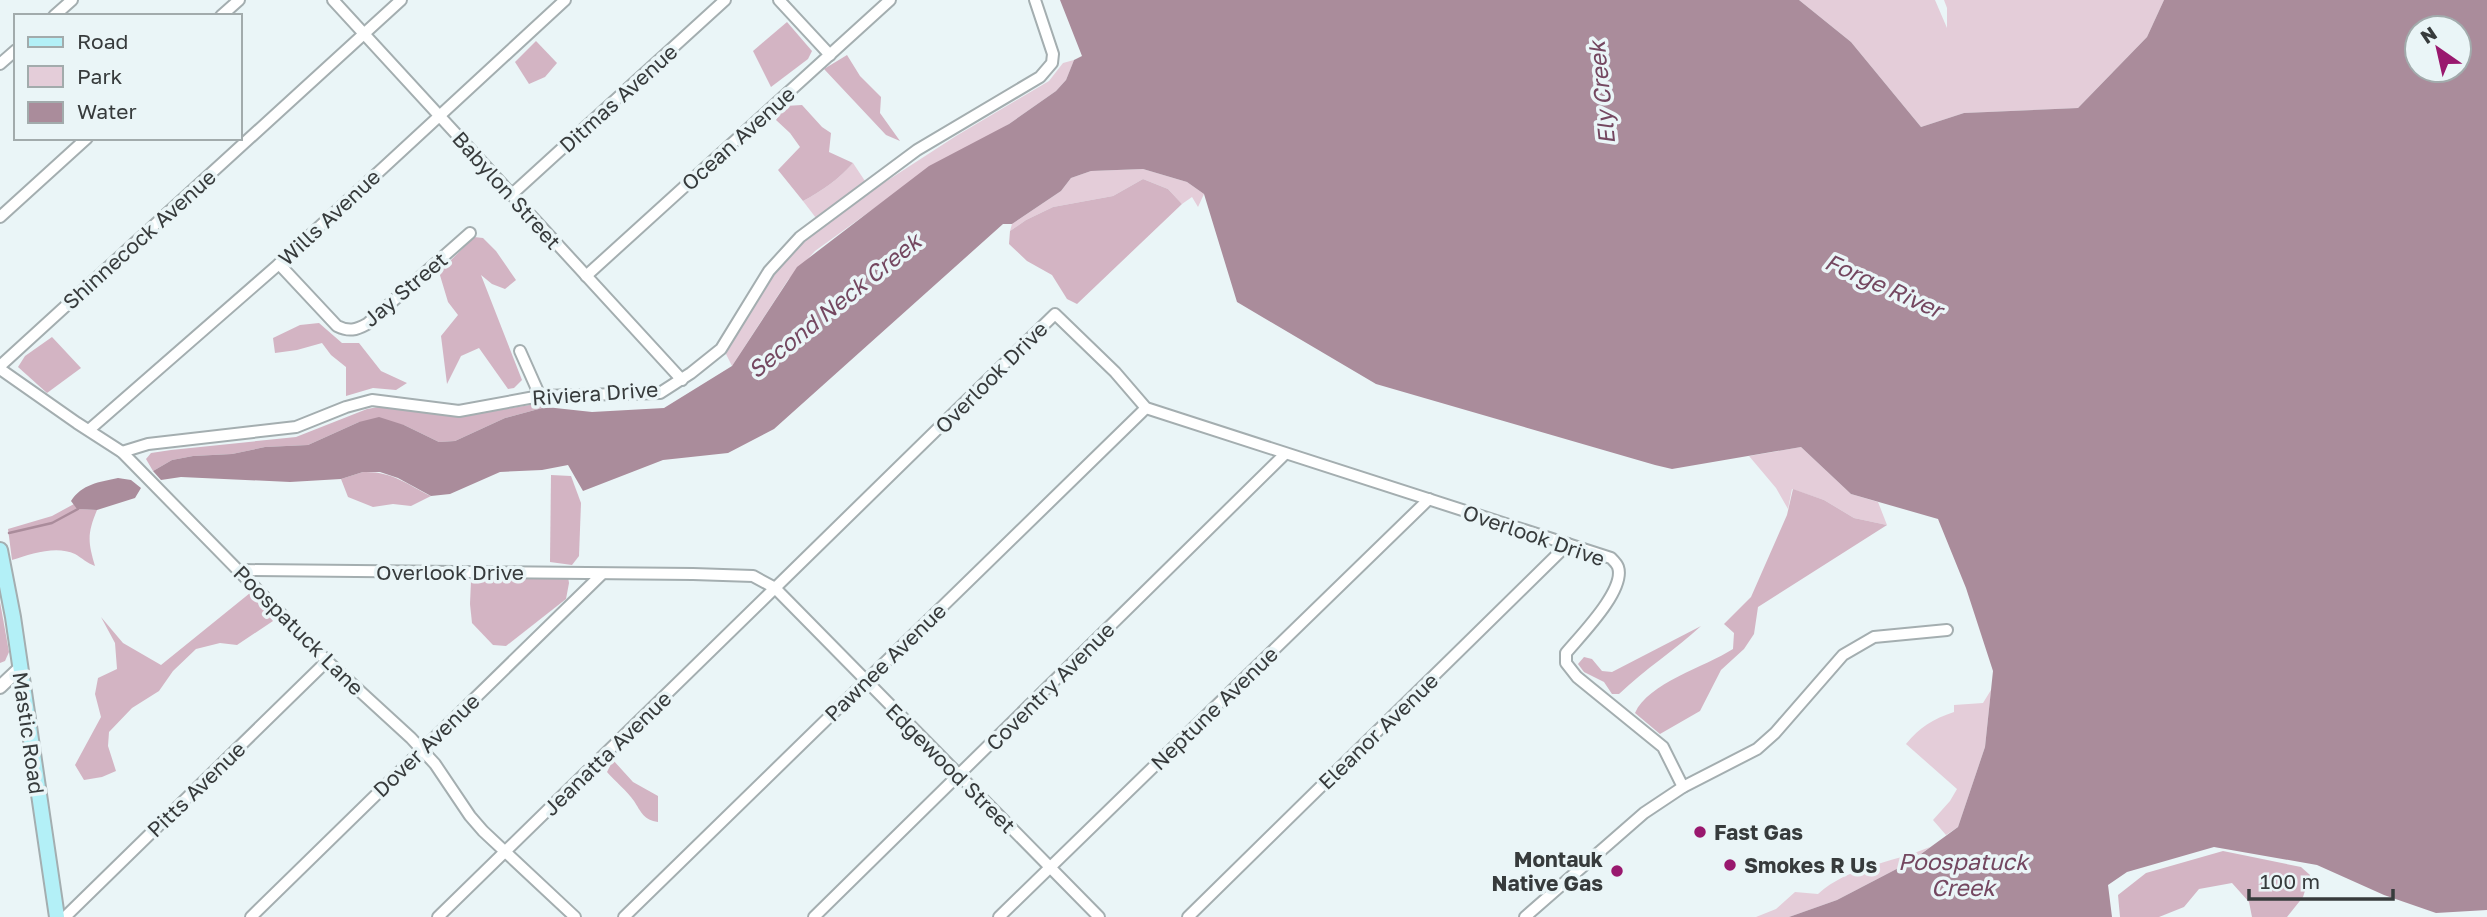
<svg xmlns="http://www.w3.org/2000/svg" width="2487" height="917" font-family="'Golos Text',sans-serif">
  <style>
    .green { fill: #e4cdd9 }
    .forest { fill: #d3b4c3 }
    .water { fill: #aa8c9b; fill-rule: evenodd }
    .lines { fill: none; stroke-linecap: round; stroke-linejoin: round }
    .stream { stroke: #aa8c9b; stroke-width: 2.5 }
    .minor-casing { stroke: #a4aeb0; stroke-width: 14 }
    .tertiary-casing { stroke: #a4aeb0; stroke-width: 16 }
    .secondary-casing { stroke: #a4aeb0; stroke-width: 18 }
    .minor { stroke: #fff; stroke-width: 10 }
    .tertiary { stroke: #fff; stroke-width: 12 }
    .secondary { stroke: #b3f0f7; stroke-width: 14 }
    .poi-dot { fill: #99186e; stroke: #eaf5f7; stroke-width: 2.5 }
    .labels { text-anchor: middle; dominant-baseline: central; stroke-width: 7; stroke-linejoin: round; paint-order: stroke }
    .street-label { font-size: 21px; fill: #373b3c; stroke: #eaf5f7 }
    .poi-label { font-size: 21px; font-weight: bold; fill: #373b3c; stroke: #eaf5f7; text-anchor: start }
    .water-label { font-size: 23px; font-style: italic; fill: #744760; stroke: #eaf5f7 }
  </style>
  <rect width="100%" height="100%" fill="#eaf5f7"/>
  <g class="green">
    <polygon points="1799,0 1935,0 1947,28 1947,8 1944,0 2164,0 2147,37 2078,108 1964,113 1921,127 1851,42"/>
    <polygon points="1074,60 1066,80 1056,91 1009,124 898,191 815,251 788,280 732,366 726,354 774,272 802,243 882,184 956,136 1049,81 1063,63"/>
    <path d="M853,163L865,181L816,218L803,201C822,191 839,179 853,163Z"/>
    <polygon points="1143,169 1187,182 1204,194 1198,207 1192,197 1182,204 1168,189 1143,179 1113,196 1053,207 1026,220 1010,231 1012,224 1061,191 1071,178 1091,171"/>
    <polygon points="1801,447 1851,494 1878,502 1887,525 1854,518 1824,500 1792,489 1788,509 1776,488 1749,456"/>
    <path d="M1991,690L1985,747L1958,827L1946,835L1933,820L1950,801L1957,789L1906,744C1920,727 1933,719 1954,712V705L1983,703Z"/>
    <path d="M1930,847L1910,862L1837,900L1789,917H1756L1776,909L1795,892L1818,894C1849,866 1892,863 1930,847Z"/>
  </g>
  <g class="forest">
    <polygon points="787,22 812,51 808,59 771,87 753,51"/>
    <polygon points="536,41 557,63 545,77 529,84 515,62"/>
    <polygon points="847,55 860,76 881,97 880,113 900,141 886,135 824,69"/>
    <path d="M802,105L822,127L831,133L829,152L853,163C839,179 822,191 803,201L778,170L800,147L790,133L776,120L785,106Z"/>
    <polygon points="1143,179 1168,189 1182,204 1077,304 1067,299 1052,275 1027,261 1009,244 1010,231 1026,220 1053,207 1113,196"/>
    <polygon points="474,237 483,238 496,251 516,280 505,289 492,284 481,275 522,380 514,388 508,389 479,348 461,356 447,384 441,336 458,315 448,302 439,272"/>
    <polygon points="319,323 342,343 359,343 381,371 407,383 396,390 373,388 346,396 346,367 331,355 322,343 297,350 275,353 273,338 300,325"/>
    <polygon points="52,337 81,368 47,393 18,367 25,356"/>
    <polygon points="536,404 546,407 505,418 455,441 439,442 404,425 359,422 308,445 265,447 232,454 193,456 172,460 153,471 146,459 151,453 171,450 296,437 367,409 378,407 457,417"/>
    <path d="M363,472C392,471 406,484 431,496L411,506L393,504L373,507L348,497L341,479Z"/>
    <polygon points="551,475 571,476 581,503 579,556 572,565 550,562"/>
    <path d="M1793,489L1824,500L1854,518L1887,525L1758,607L1754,634L1744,649L1721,670L1700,711L1660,734L1635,713C1648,683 1705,667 1733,649L1734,633L1724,624L1751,597L1787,515Z"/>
    <path d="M74,504L78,509L97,510C87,534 88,542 95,566C87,563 82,558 75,554C56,545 31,554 12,560L8,529L52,516Z"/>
    <polygon points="568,577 569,583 566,599 506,646 493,645 472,623 470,604 471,581"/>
    <polygon points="250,593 273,621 237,645 220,643 196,649 173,671 159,691 132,708 109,732 108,746 116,771 102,777 84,780 75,765 101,717 95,694 98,678 117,669 115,643 101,617 123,643 161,665"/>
    <polygon points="0,602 9,652 5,661 0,663"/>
    <path d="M1701,626C1675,650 1645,669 1619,694H1612L1604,682L1584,672L1578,664L1584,657L1592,659L1602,671L1612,672Z"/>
    <path d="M613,760L633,782L658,796V822C644,820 641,812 634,801C627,791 615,781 607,772Z"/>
    <polygon points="2223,851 2301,867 2310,875 2303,897 2287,917 2252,917 2249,902 2232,883 2199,889 2184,907 2159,917 2120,917 2118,895 2146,873"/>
  </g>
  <g class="water">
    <path d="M1060,0H1799L1851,42L1921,127L1964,113L2078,108L2147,37L2164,0H2487V910L2436,913L2384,895L2317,865L2214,847L2127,872L2108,885L2112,917H1789L1837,900L1910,862L1958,827L1985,747L1993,671L1966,588L1938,519L1851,494L1801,447L1672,469L1655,465L1376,384L1237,302L1204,194L1187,182L1143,169L1091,171L1071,178L1061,191L1012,224H1003L774,429L728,453L663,460L583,491L568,465L542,470L500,472L450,494L431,496L398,478L380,472H363L341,479L290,482L181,477L161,480L153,471L172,460L193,456L232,454L265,447L308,445L359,422L379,417L404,425L439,442L455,441L505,418L546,407L592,412L664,408L732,366L797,267L929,166L1009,124L1056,91L1066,80L1074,60L1082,56ZM2459,28V70H2417V28Z"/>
    <path d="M118,478L131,480L141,488L135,498L97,510L77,509L71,501C82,484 99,482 118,478Z"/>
  </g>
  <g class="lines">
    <polyline class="stream" points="9,533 52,523 78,509"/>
    <g class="minor-casing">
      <g id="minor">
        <polyline points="333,0 682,380"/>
        <polyline points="779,0 830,55"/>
        <polyline points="54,16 72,0"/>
        <polyline points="221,16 239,0"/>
        <polyline points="0,64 16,50"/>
        <polyline points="511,195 725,0"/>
        <polyline points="0,217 87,138"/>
        <path d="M279,264L337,326C349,332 356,330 367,324L470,233"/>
        <polyline points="586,276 890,0"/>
        <polyline points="520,351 540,396"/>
        <polyline points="0,366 401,0"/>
        <polyline points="0,369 77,423 122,452 327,661 411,738 435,764 470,816 483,831 575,917"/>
        <polyline points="90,429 279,264 565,0"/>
        <polyline points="122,452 148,444 296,427 346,407 372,400 459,411 540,396 660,393 691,373 721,349 769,271 800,237 917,150 1040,77 1052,63 1053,54 1035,0"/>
        <path d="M240,570L693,574L753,576L775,588L1055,314L1115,372L1146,408L1611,558C1613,560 1617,564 1618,567C1626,590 1580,636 1566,653V663L1577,677L1663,747L1683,787"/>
        <polyline points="65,917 327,661"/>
        <polyline points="251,917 602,574"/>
        <polyline points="438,917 775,588 1099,917"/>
        <polyline points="624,917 1146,408"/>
        <polyline points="814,917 1285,454"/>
        <polyline points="999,917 1429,499"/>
        <polyline points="1188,917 1568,544"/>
        <polyline points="1525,917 1644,813 1683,787 1757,749 1775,733 1843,655 1874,637 1947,630"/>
      </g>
    </g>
    <g class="tertiary-casing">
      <polyline id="tertiary" points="0,687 19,669"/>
    </g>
    <g class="secondary-casing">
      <polyline id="secondary" points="0,550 13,617 57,917"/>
    </g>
    <use href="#minor" class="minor"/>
    <use href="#tertiary" class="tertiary"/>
    <use href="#secondary" class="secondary"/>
  </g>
  <g class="poi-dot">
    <circle cx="1700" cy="832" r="7"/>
    <circle cx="1730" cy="865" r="7"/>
    <circle cx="1617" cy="871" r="7"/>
  </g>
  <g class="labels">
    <g class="street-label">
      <text transform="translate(618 98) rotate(-42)">Ditmas Avenue</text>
      <text transform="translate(738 138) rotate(-42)">Ocean Avenue</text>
      <text transform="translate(507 190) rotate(48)">Babylon Street</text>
      <text transform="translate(329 217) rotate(-43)">Wills Avenue</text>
      <text transform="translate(139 239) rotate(-42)">Shinnecock Avenue</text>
      <text transform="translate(405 289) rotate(-40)">Jay Street</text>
      <text transform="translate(991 377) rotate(-45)">Overlook Drive</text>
      <text transform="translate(595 393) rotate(-4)">Riviera Drive</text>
      <text transform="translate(1534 535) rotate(19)">Overlook Drive</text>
      <text x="450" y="572">Overlook Drive</text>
      <text transform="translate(299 630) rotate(45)">Poospatuck Lane</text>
      <text transform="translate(885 662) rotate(-44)">Pawnee Avenue</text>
      <text transform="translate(1050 686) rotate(-45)">Coventry Avenue</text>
      <text transform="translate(1214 708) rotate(-44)">Neptune Avenue</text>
      <text transform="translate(1378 731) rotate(-44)">Eleanor Avenue</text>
      <text transform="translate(29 733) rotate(82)">Mastic Road</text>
      <text transform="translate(426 745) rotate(-44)">Dover Avenue</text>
      <text transform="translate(607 753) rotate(-44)">Jeanatta Avenue</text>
      <text transform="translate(951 768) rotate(45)">Edgewood Street</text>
      <text transform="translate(196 789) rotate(-44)">Pitts Avenue</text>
    </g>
    <g class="poi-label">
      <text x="1714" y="832">Fast Gas</text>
      <text x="1603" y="859" text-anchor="end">Montauk<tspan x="1603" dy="24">Native Gas</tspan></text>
      <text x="1744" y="865">Smokes R Us</text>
    </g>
    <g class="water-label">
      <text transform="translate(1601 93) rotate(-96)">Ely Creek</text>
      <text transform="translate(1884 285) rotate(24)">Forge River</text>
      <text transform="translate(834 305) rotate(-39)">Second Neck Creek</text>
      <text x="1963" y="861">Poospatuck<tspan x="1963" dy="26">Creek</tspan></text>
    </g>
  </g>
  <rect x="14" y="14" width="228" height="126" fill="#eaf5f7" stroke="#a2abac" stroke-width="2"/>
  <rect x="28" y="37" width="35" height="10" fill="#b3f0f7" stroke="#a2abac" stroke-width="2"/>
  <text x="77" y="49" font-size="21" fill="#373b3c">Road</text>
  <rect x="28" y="66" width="35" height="21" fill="#e4cdd9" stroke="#a2abac" stroke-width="2"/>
  <text x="77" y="84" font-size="21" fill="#373b3c">Park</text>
  <rect x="28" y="102" width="35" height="21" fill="#aa8c9b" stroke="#a2abac" stroke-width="2"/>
  <text x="77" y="119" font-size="21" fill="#373b3c">Water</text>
  <g transform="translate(2438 49) rotate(326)"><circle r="33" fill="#eaf5f7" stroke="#a2abac" stroke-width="2"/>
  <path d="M0-5L12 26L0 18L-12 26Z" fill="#99186e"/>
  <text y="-10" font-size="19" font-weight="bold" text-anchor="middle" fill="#373b3c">N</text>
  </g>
  <path d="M2249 889v10h144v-10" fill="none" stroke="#373b3c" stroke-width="3.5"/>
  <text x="2260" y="889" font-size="21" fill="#373b3c" stroke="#eaf5f7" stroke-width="5" paint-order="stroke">100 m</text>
</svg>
